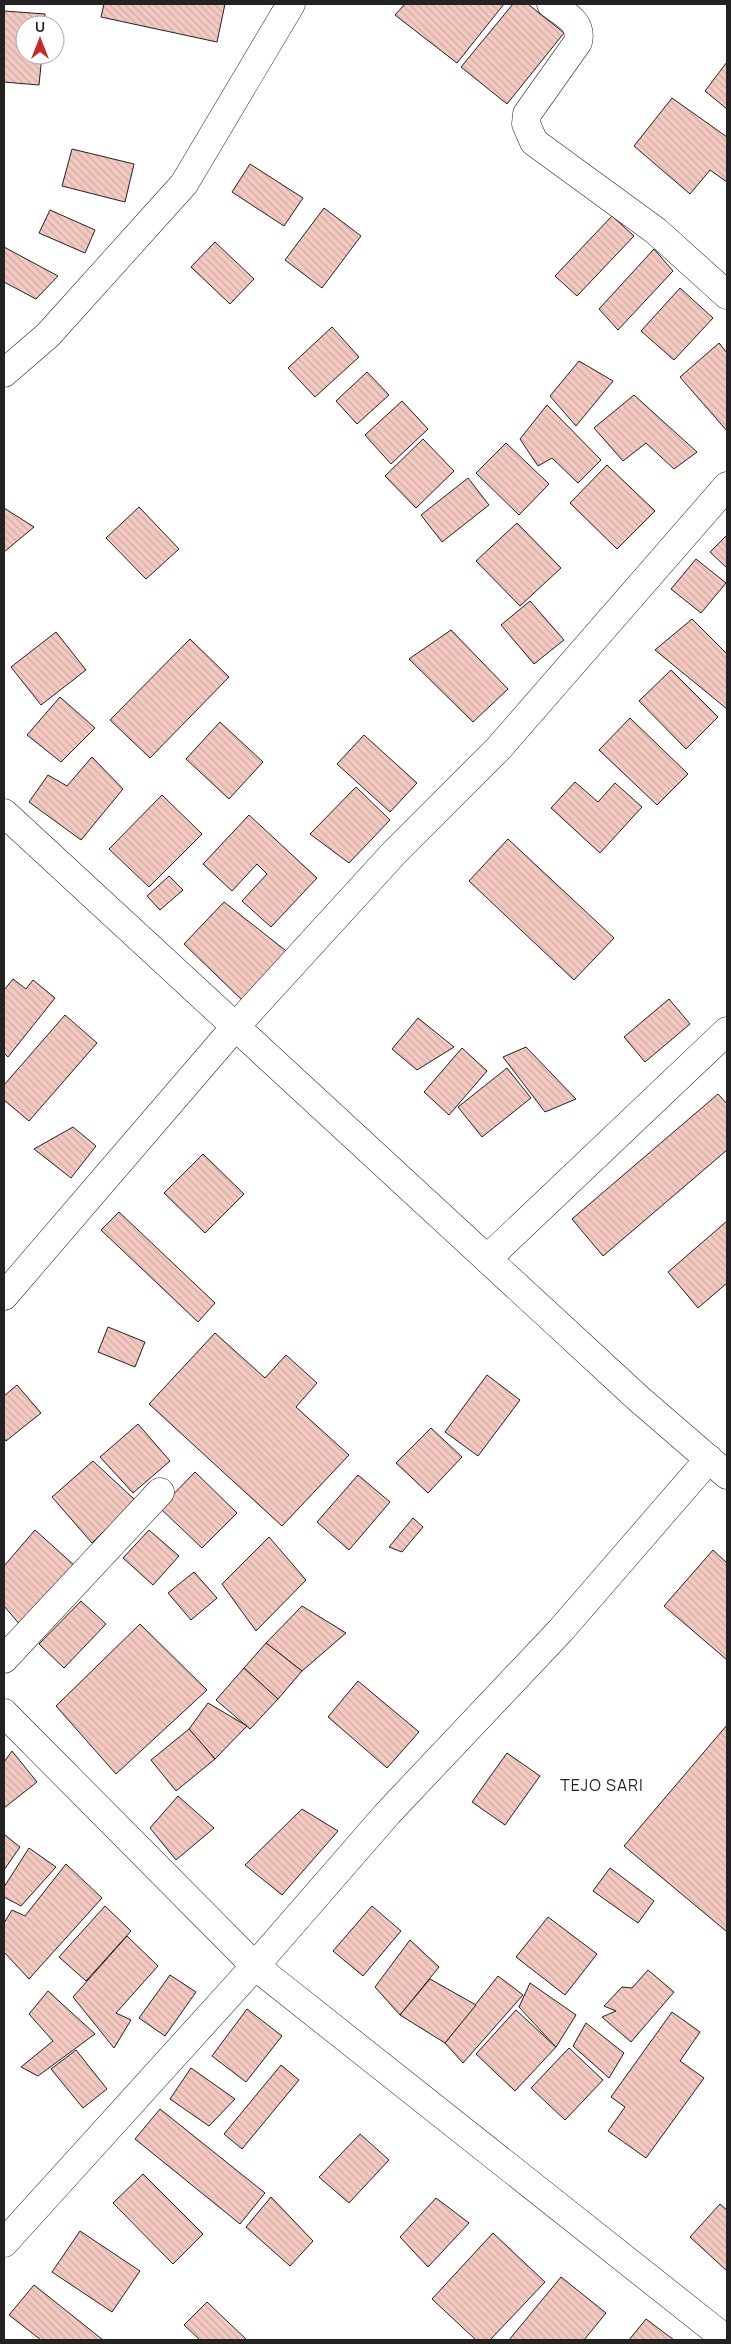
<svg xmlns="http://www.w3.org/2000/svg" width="731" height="2344" font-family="Manrope,sans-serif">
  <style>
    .building { fill: url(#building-back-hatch); stroke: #222 }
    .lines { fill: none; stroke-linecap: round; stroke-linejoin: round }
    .street-casing { stroke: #222; stroke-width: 29 }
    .secondary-casing { stroke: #222; stroke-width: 29 }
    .street { stroke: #fff; stroke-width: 28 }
    .secondary { stroke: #fff; stroke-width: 28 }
    .labels { text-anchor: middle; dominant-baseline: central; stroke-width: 4; stroke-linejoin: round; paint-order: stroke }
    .quarter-label { font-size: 16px; letter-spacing: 1px; fill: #222; stroke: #fff }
  </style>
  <defs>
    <pattern id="building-back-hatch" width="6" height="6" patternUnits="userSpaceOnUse" patternTransform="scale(1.25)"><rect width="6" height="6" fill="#f3c9c0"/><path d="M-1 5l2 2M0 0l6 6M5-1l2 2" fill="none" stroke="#d0aca5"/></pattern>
  </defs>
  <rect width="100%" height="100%" fill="#fff"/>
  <g class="building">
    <polygon points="104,4 225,4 217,42 101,17"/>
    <polygon points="405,4 504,4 457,63 395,15"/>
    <polygon points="513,4 528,4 564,33 507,104 461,67"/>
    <polygon points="4,11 45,14 44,25 25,25 25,55 42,55 39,85 4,82"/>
    <polygon points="727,62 727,109 705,91"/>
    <polygon points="672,98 727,137 727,182 710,170 690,194 634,146"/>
    <polygon points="72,149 134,164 125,202 62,186"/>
    <polygon points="250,164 303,198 284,226 232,192"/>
    <polygon points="324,208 361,236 322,288 285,260"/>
    <polygon points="50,210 95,230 85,253 39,233"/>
    <polygon points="612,216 634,236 577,296 555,276"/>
    <polygon points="215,242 254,279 230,304 191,267"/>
    <polygon points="4,247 58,276 36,299 4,282"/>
    <polygon points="654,249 673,271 618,330 599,309"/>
    <polygon points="680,288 713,318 674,360 641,331"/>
    <polygon points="332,327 359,357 315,397 288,368"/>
    <polygon points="719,343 727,353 727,431 680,377"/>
    <polygon points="579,361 613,381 576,426 550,396"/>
    <polygon points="367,372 389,395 357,424 336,401"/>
    <polygon points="634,395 697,452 674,469 646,443 623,461 594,428"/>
    <polygon points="402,401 428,429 391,464 365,435"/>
    <polygon points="547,405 601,460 578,483 552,458 538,466 520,439"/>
    <polygon points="423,439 454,471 416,508 385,476"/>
    <polygon points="506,443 549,484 519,515 476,473"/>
    <polygon points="607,465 655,511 617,549 570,503"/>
    <polygon points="468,478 489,505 442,542 421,515"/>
    <polygon points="139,507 179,549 146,579 106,538"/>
    <polygon points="4,508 34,527 4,552"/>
    <polygon points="517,523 561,568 520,606 476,561"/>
    <polygon points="727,535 727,568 710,552"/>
    <polygon points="696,559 726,583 701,613 671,589"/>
    <polygon points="530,601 564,640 534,664 501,625"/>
    <polygon points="692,619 727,654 727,709 655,650"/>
    <polygon points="451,630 508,689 473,722 409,659"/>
    <polygon points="56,632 86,670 41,705 11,667"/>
    <polygon points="190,639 229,677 150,758 110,720"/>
    <polygon points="671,670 718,717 686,749 639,701"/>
    <polygon points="60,697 95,728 61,762 27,735"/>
    <polygon points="630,718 688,774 657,805 599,750"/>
    <polygon points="220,722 263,762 229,799 186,759"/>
    <polygon points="364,735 417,783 390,812 337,764"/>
    <polygon points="92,757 123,789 81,840 29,802 48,775 67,786"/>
    <polygon points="575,782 598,802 615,783 642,807 600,853 551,808"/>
    <polygon points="356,787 390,820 349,863 310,834"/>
    <polygon points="162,795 202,834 149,887 109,849"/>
    <polygon points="249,815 317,878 271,927 242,901 267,874 257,864 232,891 203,864"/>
    <polygon points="508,839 614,938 574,980 469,881"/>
    <polygon points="169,876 183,890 160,910 147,896"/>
    <polygon points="224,902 290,954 244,1002 184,944"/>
    <polygon points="13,979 26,989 33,980 55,998 8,1057 4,1053 4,990"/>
    <polygon points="669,999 690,1024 645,1062 624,1037"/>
    <polygon points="65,1015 97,1043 29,1121 4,1100 4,1085"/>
    <polygon points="418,1018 454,1047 417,1070 392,1049"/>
    <polygon points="526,1047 576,1099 545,1112 503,1057"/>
    <polygon points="462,1048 487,1071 449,1115 424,1092"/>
    <polygon points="507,1068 531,1098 482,1137 458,1107"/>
    <polygon points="718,1094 727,1104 727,1150 603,1256 572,1219"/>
    <polygon points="73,1127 96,1146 71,1178 34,1149"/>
    <polygon points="203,1154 244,1194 205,1233 164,1193"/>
    <polygon points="119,1212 215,1303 198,1322 101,1230"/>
    <polygon points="727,1221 727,1283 698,1308 668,1272"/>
    <polygon points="108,1327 145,1342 135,1367 98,1352"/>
    <polygon points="215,1333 265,1378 286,1355 317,1383 296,1407 349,1455 282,1526 149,1404"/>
    <polygon points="487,1375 520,1400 478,1456 445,1432"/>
    <polygon points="17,1385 41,1413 6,1441 4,1438 4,1396"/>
    <polygon points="138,1424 170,1461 133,1493 100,1457"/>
    <polygon points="431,1428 462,1457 428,1493 396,1463"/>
    <polygon points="93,1461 135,1500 92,1543 52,1497"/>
    <polygon points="195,1472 237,1513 202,1548 160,1508"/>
    <polygon points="358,1475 390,1502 349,1550 317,1522"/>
    <polygon points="413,1518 423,1527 402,1552 389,1547"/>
    <polygon points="35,1530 75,1566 21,1626 4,1606 4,1566"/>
    <polygon points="149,1530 179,1556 153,1585 123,1558"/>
    <polygon points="269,1537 306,1580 256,1631 222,1584"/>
    <polygon points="713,1550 727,1563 727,1660 664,1606"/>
    <polygon points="194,1572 217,1598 191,1620 168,1593"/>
    <polygon points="81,1601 106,1624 64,1668 39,1644"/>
    <polygon points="302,1606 346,1633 302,1671 266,1643"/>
    <polygon points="140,1624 207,1690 116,1774 56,1706"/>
    <polygon points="266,1643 302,1671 278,1699 244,1668"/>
    <polygon points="244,1668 278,1699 250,1729 216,1700"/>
    <polygon points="358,1681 419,1732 387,1768 328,1717"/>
    <polygon points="208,1703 247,1726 215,1759 189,1729"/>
    <polygon points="727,1725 727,1929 726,1931 624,1846"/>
    <polygon points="189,1729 215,1759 176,1791 151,1760"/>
    <polygon points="12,1751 37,1782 4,1808 4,1762"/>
    <polygon points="507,1753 540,1776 505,1825 472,1802"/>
    <polygon points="178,1796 214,1828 176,1860 150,1828"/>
    <polygon points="302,1809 338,1831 282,1895 245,1865"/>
    <polygon points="5,1835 20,1847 4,1870 4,1836"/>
    <polygon points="29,1848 56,1867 21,1906 4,1897 4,1887"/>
    <polygon points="66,1864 102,1898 29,1979 4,1952 4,1923 12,1910 25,1916"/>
    <polygon points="610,1868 654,1901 638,1923 593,1891"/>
    <polygon points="105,1906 131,1931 86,1981 59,1957"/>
    <polygon points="372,1906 401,1931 363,1976 333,1951"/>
    <polygon points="548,1917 597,1954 565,1995 516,1957"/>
    <polygon points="127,1936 158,1966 116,2013 131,2020 114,2048 73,1997"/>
    <polygon points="410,1940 439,1967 400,2015 375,1987"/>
    <polygon points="648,1970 674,1992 631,2042 602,2017 616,2011 604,2006 622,1987 632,1988"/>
    <polygon points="170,1975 196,1992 165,2036 139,2018"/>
    <polygon points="498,1976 523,1995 463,2063 445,2043"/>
    <polygon points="430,1979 476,2005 445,2043 400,2015"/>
    <polygon points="530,1983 576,2015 556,2047 519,2007"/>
    <polygon points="48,1991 95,2034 38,2076 21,2067 53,2041 29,2014"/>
    <polygon points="247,2009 282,2036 246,2082 212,2056"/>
    <polygon points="516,2010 556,2047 515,2091 476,2054"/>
    <polygon points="672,2012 700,2032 680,2061 704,2078 646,2158 608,2131 625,2107 611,2097"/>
    <polygon points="586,2023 624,2053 609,2078 573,2046"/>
    <polygon points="569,2048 603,2080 565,2120 531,2088"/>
    <polygon points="76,2050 107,2089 83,2108 51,2069"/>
    <polygon points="281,2065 299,2080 242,2149 224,2134"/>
    <polygon points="191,2068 235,2099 209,2126 170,2099"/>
    <polygon points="160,2109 265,2193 240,2224 135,2139"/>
    <polygon points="360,2134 389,2160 349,2203 319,2177"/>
    <polygon points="143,2174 203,2234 173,2264 113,2203"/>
    <polygon points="271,2197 313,2241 290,2266 246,2227"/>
    <polygon points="436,2198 469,2223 428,2267 400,2237"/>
    <polygon points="720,2204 727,2210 727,2271 690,2237"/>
    <polygon points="80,2231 140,2271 112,2312 52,2272"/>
    <polygon points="493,2233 545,2282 490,2340 476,2340 432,2299"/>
    <polygon points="561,2277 606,2313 584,2340 509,2340"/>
    <polygon points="34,2285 103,2340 41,2340 9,2315"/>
    <polygon points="207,2302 247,2340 200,2340 184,2325"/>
    <polygon points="646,2319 674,2340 629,2340"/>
  </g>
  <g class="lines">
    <g class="street-casing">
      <g id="street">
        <path d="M551,4C564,14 583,22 578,42L527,114L526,124L534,142L656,231L727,295"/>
        <polyline points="4,373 48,335 184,184 291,4"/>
        <polyline points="487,1259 727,1031"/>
        <polyline points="4,1296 235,1027 393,854 498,749 727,486"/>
        <polyline points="4,1659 160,1492"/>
        <polyline points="4,1713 255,1966 727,2340"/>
        <polyline points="4,2243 255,1966 388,1813 561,1630 709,1459"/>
      </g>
    </g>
    <g class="secondary-casing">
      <polyline id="secondary" points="4,813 639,1399 727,1475"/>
    </g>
    <use href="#street" class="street"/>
    <use href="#secondary" class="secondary"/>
  </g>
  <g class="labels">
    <g class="quarter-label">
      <text x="602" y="1785">TEJO SARI</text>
    </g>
  </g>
  <rect width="731" height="2344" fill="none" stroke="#222222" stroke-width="10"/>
  <g transform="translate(40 40)"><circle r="24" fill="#ffffff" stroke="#a7a7a7"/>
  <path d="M0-4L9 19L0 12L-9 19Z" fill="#c62828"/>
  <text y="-8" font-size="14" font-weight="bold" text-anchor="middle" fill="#222222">U</text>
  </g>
</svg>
